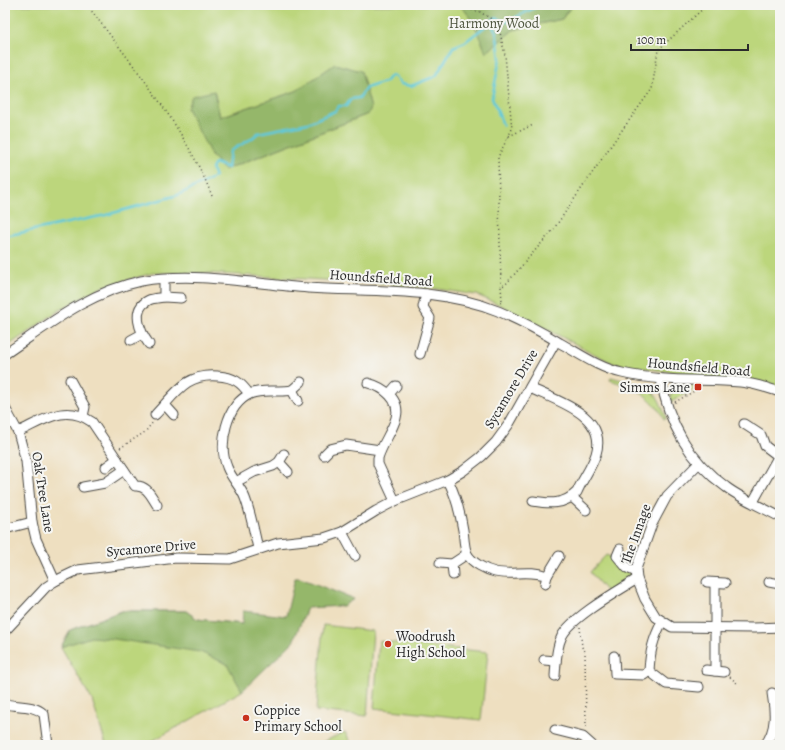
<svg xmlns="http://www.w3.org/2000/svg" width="785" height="750" font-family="Alegreya,serif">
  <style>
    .green { fill: #bcd67b; stroke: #748053; fill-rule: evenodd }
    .forest { fill: #95b76b; stroke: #60714b }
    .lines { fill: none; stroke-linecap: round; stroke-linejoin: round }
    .stream { stroke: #5fc9da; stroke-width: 2.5 }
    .minor-casing { stroke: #484641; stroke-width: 11 }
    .path { stroke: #484641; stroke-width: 1.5; stroke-dasharray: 1 3; stroke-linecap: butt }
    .minor { stroke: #fff; stroke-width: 9 }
    .poi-dot { fill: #c8321e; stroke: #f6f6f2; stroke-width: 1.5 }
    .labels { text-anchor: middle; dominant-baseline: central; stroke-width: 4; stroke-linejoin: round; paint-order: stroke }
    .park-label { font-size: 14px; fill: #4f563f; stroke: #f6f6f2 }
    .street-label { font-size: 14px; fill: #2b2b2b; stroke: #f6f6f2 }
    .poi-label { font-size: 14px; fill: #2b2b2b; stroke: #f6f6f2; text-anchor: start }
  </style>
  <rect width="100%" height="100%" fill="#f6f6f2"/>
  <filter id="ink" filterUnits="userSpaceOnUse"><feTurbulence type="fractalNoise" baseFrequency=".025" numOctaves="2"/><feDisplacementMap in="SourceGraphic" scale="8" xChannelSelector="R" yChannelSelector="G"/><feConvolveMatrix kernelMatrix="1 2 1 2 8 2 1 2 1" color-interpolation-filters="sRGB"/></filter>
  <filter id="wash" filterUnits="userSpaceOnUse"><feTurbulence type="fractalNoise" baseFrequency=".012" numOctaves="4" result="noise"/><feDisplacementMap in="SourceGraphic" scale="16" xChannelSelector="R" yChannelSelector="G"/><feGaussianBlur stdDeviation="0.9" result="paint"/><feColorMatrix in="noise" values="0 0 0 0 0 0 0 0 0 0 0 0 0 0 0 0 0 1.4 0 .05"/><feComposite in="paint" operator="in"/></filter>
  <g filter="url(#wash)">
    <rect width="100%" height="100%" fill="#eedfc0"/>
    <g class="green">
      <path d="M5,5H459C474,17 479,35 486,52L513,30L562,19L572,5H780V389L612,363L502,306L477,295L430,288L375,283L204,273H153L102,287L58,311L5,348ZM335,65L368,114L224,170L214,91L220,117L296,91Z"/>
      <path d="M611,377C645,387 654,380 666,418L664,419C652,395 635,388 610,380Z"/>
      <path d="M681,386H701L671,402C668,394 674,389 681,386Z"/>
      <polygon points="606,555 618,560 630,573 629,578 608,593 590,572"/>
      <polygon points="122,611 186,611 197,619 243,624 242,691 145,745 106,745 92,700 61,647 70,630"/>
      <polygon points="323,625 373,631 367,716 316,711"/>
      <polygon points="379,641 488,652 481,720 374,708"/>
      <polygon points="345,732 352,745 316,745"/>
    </g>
    <g class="forest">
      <path d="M459,5H572L562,19L513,30L486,53C479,35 474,17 459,5Z"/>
      <polygon points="335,64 361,71 371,108 368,114 224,170 211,155 187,108 192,96 214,91 220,117 296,91"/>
      <polygon points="295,578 300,578 354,599 343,606 307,608 293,642 242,691 227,664 200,652 114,639 91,637 61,647 70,630 122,611 186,611 197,619 242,624 243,611 286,616"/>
    </g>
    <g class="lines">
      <g class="stream">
        <polyline points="493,19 495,18 507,22 540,5"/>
        <polyline points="490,22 496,31 500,58 492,98 503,125"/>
        <polyline points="5,236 106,215 178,195 215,177 212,169 215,163 228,168 230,151 251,139 258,133 308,123 335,111 339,106 346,106 351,99 359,98 366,88 385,82 390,76 394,76 401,84 411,86 436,76 453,47 465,42 492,21"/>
      </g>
    </g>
  </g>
  <g filter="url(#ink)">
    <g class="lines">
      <g class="minor-casing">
        <g id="minor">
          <polyline points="164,297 181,298"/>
          <polyline points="131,340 142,334"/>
          <path d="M149,344C140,332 130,309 149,300C153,298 160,298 164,297V279"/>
          <path d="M5,354C48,325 89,292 141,281C196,271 254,284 308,288C372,292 437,287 498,311C519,320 540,331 560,343C580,354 599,368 622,373C661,382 701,379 740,382C753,383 767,388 780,392"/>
          <polyline points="420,354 430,318 423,307 426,294"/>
          <path d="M661,379C668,422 689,461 726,487C742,499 762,507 780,517"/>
          <polyline points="70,380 85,407 83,416"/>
          <path d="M368,383C383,387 401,399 396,418C392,432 382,444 378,458V464L395,501"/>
          <path d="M530,388C557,401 608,415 596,454C592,467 582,480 577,492C564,505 550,504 533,501"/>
          <polyline points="292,390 298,401"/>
          <polyline points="389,394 396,386"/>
          <polyline points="165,405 174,415"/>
          <polyline points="5,408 18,432 26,461 32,522 36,539 55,581"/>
          <path d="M155,415C176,393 186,373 218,376C233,377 241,382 249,394"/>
          <polyline points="744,424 761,435 765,446 777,455 777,459 753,502"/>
          <path d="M18,432C44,420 65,403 92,422L135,486C147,485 151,496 157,505"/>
          <polyline points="324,455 330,449 346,445 380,450"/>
          <polyline points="279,462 288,472"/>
          <polyline points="699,463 667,496 652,524 636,569 637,579 645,599 656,617 672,627 754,628 780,627"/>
          <polyline points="106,467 117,459"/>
          <path d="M448,480C456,496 460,512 463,530C464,537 464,547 467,554C472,563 486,570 495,572C512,576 530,569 547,576"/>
          <polyline points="236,482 254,472 273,466 279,462 284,454"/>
          <polyline points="83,487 105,483 124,470"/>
          <polyline points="572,497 586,510"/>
          <polyline points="5,529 32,522"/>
          <polyline points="342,532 355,556"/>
          <path d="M258,548C254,532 251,514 245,498C241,487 231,478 227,467C218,445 226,405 250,394C263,388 278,393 292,390L301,382"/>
          <polyline points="620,549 617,556 627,568 636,572"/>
          <polyline points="440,563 452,564 467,554"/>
          <polyline points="452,564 453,575"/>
          <polyline points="707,582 725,583"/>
          <polyline points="769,582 780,584"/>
          <polyline points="545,584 547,576 559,556"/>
          <polyline points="5,631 46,587 55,581 78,570 176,558 230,559 278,543 324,538 342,532 376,511 395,501 448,480 463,471 481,457 496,442 509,424 556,341"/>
          <path d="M614,656L615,674L644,675L649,671C650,652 653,639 662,622"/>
          <polyline points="544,660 556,661"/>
          <polyline points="706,670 724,672"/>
          <polyline points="649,671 666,684 699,687"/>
          <polyline points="715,671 715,583"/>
          <path d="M555,676C556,663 556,648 562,636C572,617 618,591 637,579"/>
          <path d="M5,704C18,707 33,704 44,714L48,745"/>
          <polyline points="555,730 583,737 592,745"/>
          <path d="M765,745C777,729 775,712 772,693"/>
        </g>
      </g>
      <g class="path">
        <path d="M87,5C131,63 185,127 212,196"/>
        <polyline points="461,5 467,9 480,12 493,20 499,28 505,55 512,129 498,157 501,286"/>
        <polyline points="509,136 533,125"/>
        <polyline points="500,303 502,301 501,286 505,285 553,230 617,137 652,89 658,50 707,5"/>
        <polyline points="675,402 698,389"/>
        <polyline points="120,448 145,432 153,422"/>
        <polyline points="580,627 582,647 585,651 586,730"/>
        <polyline points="730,677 738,684"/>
      </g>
      <use href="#minor" class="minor"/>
    </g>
  </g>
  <g class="poi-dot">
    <rect x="694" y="383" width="8" height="8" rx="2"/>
    <circle cx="388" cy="644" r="4"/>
    <circle cx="246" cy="718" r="4"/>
  </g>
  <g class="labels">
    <g class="park-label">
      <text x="494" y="23">Harmony Wood</text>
    </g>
    <g class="street-label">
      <text transform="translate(381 278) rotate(4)">Houndsfield Road</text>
      <text transform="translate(699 367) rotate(5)">Houndsfield Road</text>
      <text transform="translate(511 389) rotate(-59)">Sycamore Drive</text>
      <text transform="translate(43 492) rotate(81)">Oak Tree Lane</text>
      <text transform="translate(636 534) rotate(-70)">The Innage</text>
      <text transform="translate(151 548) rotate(-5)">Sycamore Drive</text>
    </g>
    <g class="poi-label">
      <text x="690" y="387" text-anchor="end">Simms Lane</text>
      <text x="396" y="636">Woodrush<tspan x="396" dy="16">High School</tspan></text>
      <text x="254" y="710">Coppice<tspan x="254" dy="16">Primary School</tspan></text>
    </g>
  </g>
  <rect width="785" height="750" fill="none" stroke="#f6f6f2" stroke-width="20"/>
  <path d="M631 44v6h117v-6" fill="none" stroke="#2b2b2b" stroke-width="2"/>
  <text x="637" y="44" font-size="12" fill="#2b2b2b" stroke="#f6f6f2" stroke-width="3" paint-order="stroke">100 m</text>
</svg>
